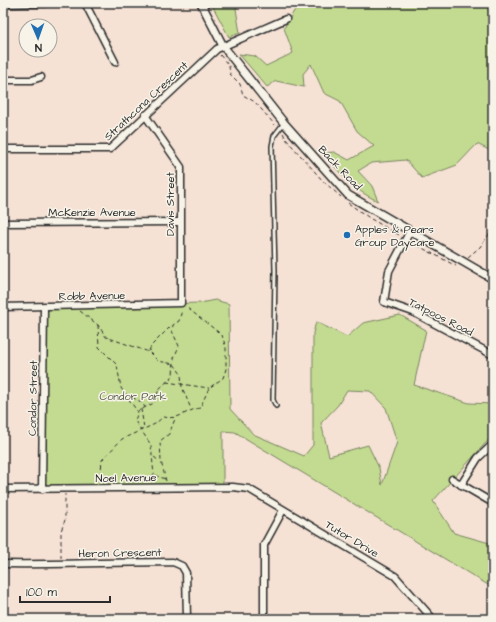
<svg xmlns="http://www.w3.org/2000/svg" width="496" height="622" font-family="'Architects Daughter',sans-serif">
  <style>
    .green { fill: #c3db91; stroke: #77835e; fill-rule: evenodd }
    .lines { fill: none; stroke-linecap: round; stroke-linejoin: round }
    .service-casing { stroke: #2b2b2b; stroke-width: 6 }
    .minor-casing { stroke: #2b2b2b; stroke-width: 9 }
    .tertiary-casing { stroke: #2b2b2b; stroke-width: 10 }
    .path { stroke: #2b2b2b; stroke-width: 1; stroke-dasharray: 4 3; stroke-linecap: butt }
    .service { stroke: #f7f3e8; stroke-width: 3 }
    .minor { stroke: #f7f3e8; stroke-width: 6 }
    .tertiary { stroke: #f7f3e8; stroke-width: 7 }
    .poi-dot { fill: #1f6fb2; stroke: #f7f3e8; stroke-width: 1.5 }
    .labels { text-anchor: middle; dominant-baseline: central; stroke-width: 3; stroke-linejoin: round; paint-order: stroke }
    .street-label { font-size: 11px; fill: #2b2b2b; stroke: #f7f3e8 }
    .poi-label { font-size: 11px; fill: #2b2b2b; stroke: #f7f3e8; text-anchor: start }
    .park-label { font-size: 11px; fill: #515744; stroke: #f7f3e8 }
  </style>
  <rect width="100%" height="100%" fill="#f6e2d5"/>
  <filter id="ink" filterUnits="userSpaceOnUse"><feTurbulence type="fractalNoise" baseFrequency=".025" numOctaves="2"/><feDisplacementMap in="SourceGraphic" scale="8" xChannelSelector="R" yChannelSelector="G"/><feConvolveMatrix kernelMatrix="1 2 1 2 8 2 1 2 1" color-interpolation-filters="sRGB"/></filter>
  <g filter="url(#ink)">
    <g class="green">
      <polygon points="211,3 238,3 236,9 240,33 229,37"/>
      <path d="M311,3H493V152L477,144L457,165L422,178L406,160L371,163L358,171L372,186L378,201C354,191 339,172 323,153L334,152L349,160L374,146L357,131L340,101L324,93L311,64L303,74L304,87L276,81L267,87L239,54L255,56L266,66L293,53L284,28L294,11L311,6Z"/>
      <path d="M215,300L229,304L230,409L253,434L304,456L313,445V333L316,322L347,337L363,323L400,315L426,330L414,385L469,403L493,404V435L433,501L454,533L493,544V588L235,432L223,431V487L42,489L44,307L200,303ZM347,390L370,391L386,408L397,442L382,485L379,468L368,445L329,456L321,423L338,405Z"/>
    </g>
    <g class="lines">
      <g class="service-casing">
        <polyline id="service" points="276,406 273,400 275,271 272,146 274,136 284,123"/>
      </g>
      <g class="minor-casing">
        <g id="minor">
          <polyline points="85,3 115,62"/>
          <polyline points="3,4 46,3"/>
          <polyline points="3,80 32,80 41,77"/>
          <polyline points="3,149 110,149 217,49 286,19"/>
          <polyline points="3,223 180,222"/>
          <polyline points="410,231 389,271 384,302 413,312 493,355"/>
          <polyline points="3,307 181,303 181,167 145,115"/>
          <polyline points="452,479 493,503"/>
          <polyline points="461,485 478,458 493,444"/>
          <polyline points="3,489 233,487 249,489 395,576 433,619"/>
          <polyline points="42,489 44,307"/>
          <path d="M3,564C60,565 116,562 173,562L182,566L186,573L187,619"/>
          <polyline points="264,619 264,545 283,510"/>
        </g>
      </g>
      <g class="tertiary-casing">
        <polyline id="tertiary" points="201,3 223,46 284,123 348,195 493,279"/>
      </g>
      <g class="path">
        <polyline points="220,55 229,66 230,74 240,84 243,95 255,102 275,125"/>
        <polyline points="283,133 286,139 323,181 341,197"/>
        <polyline points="348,203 371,219 401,236"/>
        <polyline points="411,242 456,266"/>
        <polyline points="468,257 480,247 493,229"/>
        <polyline points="80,311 98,325 106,337 149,352 158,361 174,364 181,374 182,387 191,409"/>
        <polyline points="98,325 99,347 117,365 121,388 137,411"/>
        <polyline points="149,351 151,346 172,325"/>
        <polyline points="166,382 209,388"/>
        <polyline points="126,394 141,402 145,407"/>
        <polyline points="141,409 144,428"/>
        <polyline points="154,457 159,461"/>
        <polyline points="155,475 165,479"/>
        <polyline points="147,481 154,475 151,445 135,421 138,411 154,403 159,389 173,376 174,358 179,346 172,331 173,325 179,321 182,310"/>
        <polyline points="166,481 161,461 160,441 169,434 175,419"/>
        <path d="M100,482L102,460L122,439L155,424L163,417C182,420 183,411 200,408L209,388L223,378L226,369V348L222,335L186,307"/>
        <polyline points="61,558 61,531 65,520 65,494"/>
      </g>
      <use href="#service" class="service"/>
      <use href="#minor" class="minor"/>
      <use href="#tertiary" class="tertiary"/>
    </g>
  </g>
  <circle class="poi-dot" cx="347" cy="235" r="4"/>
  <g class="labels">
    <g class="street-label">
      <text transform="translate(146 101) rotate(-43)">Strathcona Crescent</text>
      <text transform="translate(340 168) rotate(46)">Back Road</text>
      <text transform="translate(170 204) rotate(-90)">Davis Street</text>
      <text x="92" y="212">McKenzie Avenue</text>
      <text transform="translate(92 296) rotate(-1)">Robb Avenue</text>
      <text transform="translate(441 317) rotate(27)">Tatpoos Road</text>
      <text transform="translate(33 398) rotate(-89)">Condor Street</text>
      <text transform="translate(126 478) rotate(-1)">Noel Avenue</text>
      <text transform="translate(352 539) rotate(31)">Tutor Drive</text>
      <text transform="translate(120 553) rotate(-1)">Heron Crescent</text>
    </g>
    <g class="poi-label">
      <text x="355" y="229">Apples &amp; Pears<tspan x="355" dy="13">Group Daycare</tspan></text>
    </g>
    <g class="park-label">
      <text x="133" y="396">Condor Park</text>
    </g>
  </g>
  <rect width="496" height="622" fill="none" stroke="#f7f3e8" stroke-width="16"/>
  <rect x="8" y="8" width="480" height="606" fill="none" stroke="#2b2b2b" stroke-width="1.5" filter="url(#ink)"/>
  <g transform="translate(38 38) rotate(178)"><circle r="19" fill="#f7f3e8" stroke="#a5a39c"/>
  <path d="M0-3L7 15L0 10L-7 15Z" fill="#1f6fb2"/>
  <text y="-6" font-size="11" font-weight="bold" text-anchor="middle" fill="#2b2b2b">N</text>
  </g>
  <path d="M20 596v6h90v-6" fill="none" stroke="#2b2b2b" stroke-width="2"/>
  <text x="26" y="596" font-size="12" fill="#2b2b2b" stroke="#f7f3e8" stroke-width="3" paint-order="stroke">100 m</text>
</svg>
